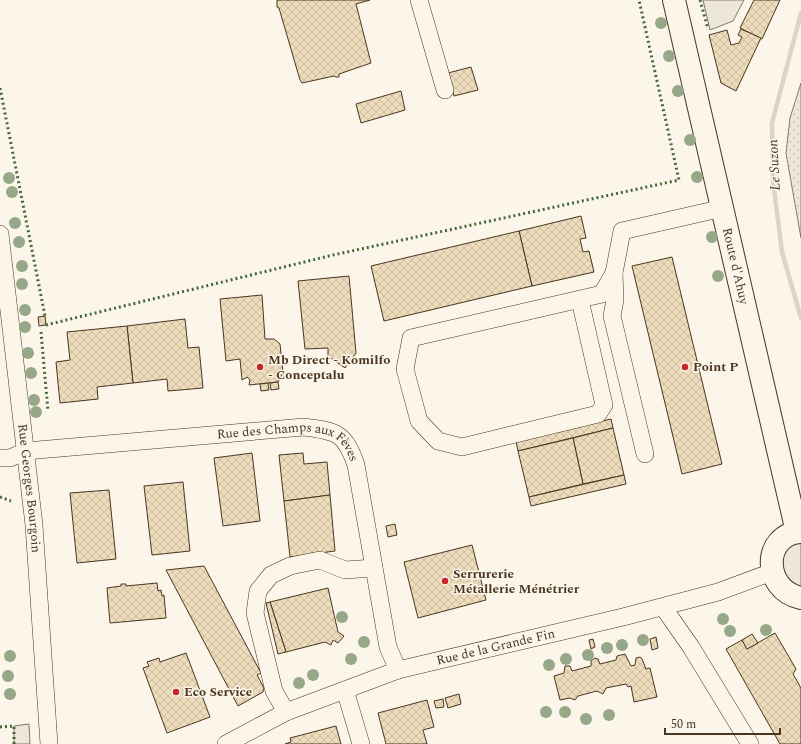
<svg xmlns="http://www.w3.org/2000/svg" width="801" height="744" font-family="Spectral,serif">
  <style>
    .grass { fill: #ede6d9; stroke: #887966 }
    .park { fill: url(#park-dots); stroke: #887966 }
    .parking { fill: #ede7d9; stroke: #887966 }
    .lines { fill: none; stroke-linecap: round; stroke-linejoin: round }
    .stream { stroke: #dcd4c6; stroke-width: 4.5 }
    .building { fill: url(#building-cross-hatch); stroke: #4a3520 }
    .minor-casing { stroke: #4a3520; stroke-width: 18 }
    .major-casing { stroke: #4a3520; stroke-width: 24 }
    .minor { stroke: #fbf6e9; stroke-width: 17 }
    .major { stroke: #fbf6e9; stroke-width: 22 }
    .hedge { stroke: #436837; stroke-width: 3; stroke-dasharray: 2 3; stroke-linecap: butt }
    .tree { fill: #96a887 }
    .poi-dot { fill: #c62828; stroke: #fbf6e9; stroke-width: 1.5 }
    .labels { text-anchor: middle; dominant-baseline: central; stroke-width: 3; stroke-linejoin: round; paint-order: stroke }
    .street-label { font-size: 13px; fill: #4a3520; stroke: #fbf6e9 }
    .poi-label { font-size: 13px; font-weight: bold; fill: #4a3520; stroke: #fbf6e9; text-anchor: start }
    .water-label { font-size: 14px; font-style: italic; fill: #4a3520; stroke: #fbf6e9 }
  </style>
  <defs>
    <pattern id="park-dots" width="8" height="8" patternUnits="userSpaceOnUse"><rect width="8" height="8" fill="#ede6d9"/><path d="M2 2h.1M6 6h.1" fill="none" stroke="#cdc6ba" stroke-width="1.8" stroke-linecap="round"/></pattern>
    <pattern id="building-cross-hatch" width="8" height="8" patternUnits="userSpaceOnUse"><rect width="8" height="8" fill="#ecdcbc"/><path d="M0 0l8 8M0 8l8-8" fill="none" stroke="#ccbda1"/></pattern>
  </defs>
  <rect width="100%" height="100%" fill="#fbf6e9"/>
  <g class="grass">
    <path d="M801,540V589L786,582C778,554 776,555 801,540Z"/>
    <polygon points="29,724 30,744 14,744 14,726"/>
  </g>
  <polygon class="park" points="801,83 801,238 786,153 790,118"/>
  <polygon class="parking" points="703,0 744,0 733,21 710,30"/>
  <g class="lines">
    <polyline class="stream" points="801,13 772,123 773,181 782,252 801,318"/>
  </g>
  <g class="building">
    <polygon points="277,0 370,0 356,4 371,63 339,74 339,77 336,77 334,76 302,83 300,80 279,8 277,7"/>
    <polygon points="754,0 780,0 762,39 740,28"/>
    <polygon points="741,29 761,38 736,91 721,83 709,35 727,30 731,45 739,43 742,37 738,35"/>
    <polygon points="471,67 478,90 454,96 448,73"/>
    <polygon points="401,91 405,110 361,123 356,104"/>
    <polygon points="581,216 586,238 580,239 583,252 589,251 594,272 532,286 519,231"/>
    <polygon points="519,231 532,286 384,321 371,266"/>
    <polygon points="672,257 722,464 682,474 632,266"/>
    <polygon points="349,276 356,353 345,368 328,356 328,348 305,349 298,281"/>
    <polygon points="262,295 265,339 274,339 280,344 283,373 278,382 249,385 250,380 247,377 242,380 240,359 226,361 220,299"/>
    <polygon points="45,316 46,325 39,326 38,317"/>
    <polygon points="185,319 188,348 199,347 203,388 168,391 167,379 133,383 127,326"/>
    <polygon points="127,326 133,383 97,387 98,399 60,403 56,362 70,360 67,332"/>
    <polygon points="278,382 279,389 271,390 270,383"/>
    <polygon points="268,383 269,390 261,391 260,384"/>
    <polygon points="611,419 613,428 518,451 516,441"/>
    <polygon points="613,428 624,475 583,484 573,438"/>
    <polygon points="573,438 583,484 529,497 518,451"/>
    <polygon points="252,453 260,521 223,526 214,458"/>
    <polygon points="303,453 304,464 327,462 330,495 284,501 279,455"/>
    <polygon points="624,475 626,484 531,506 529,497"/>
    <polygon points="183,482 190,551 152,555 144,486"/>
    <polygon points="109,490 116,559 77,563 70,493"/>
    <polygon points="330,495 335,551 290,557 284,501"/>
    <polygon points="395,524 397,535 388,537 386,526"/>
    <polygon points="472,545 486,600 418,618 404,562"/>
    <polygon points="204,566 261,673 257,675 264,688 263,692 238,706 166,570"/>
    <polygon points="157,583 158,591 161,590 162,596 164,595 166,618 110,623 107,588 121,586 121,584 126,584 126,586"/>
    <polygon points="328,588 338,632 344,636 338,643 333,640 331,645 325,642 286,652 270,602"/>
    <polygon points="270,602 286,652 278,654 266,603"/>
    <polygon points="775,633 796,669 793,674 801,688 801,744 780,744 726,649 742,640 747,649"/>
    <polygon points="752,634 758,643 747,649 742,640"/>
    <polygon points="656,637 658,648 652,650 650,639"/>
    <polygon points="593,639 595,647 591,649 589,640"/>
    <polygon points="186,653 210,717 167,733 143,668 149,666 147,662 159,658 160,662"/>
    <polygon points="625,654 631,666 635,665 636,658 640,657 642,659 646,669 650,668 657,697 634,702 631,686 628,687 626,684 606,688 603,694 597,691 578,696 575,700 570,698 560,700 554,676 564,673 565,666 570,666 572,671 591,666 591,661 595,658 598,659 600,664 616,660 617,656"/>
    <polygon points="459,694 461,704 448,708 445,698"/>
    <polygon points="443,699 444,707 436,708 434,701"/>
    <polygon points="427,700 434,727 423,730 427,744 386,744 378,713"/>
    <polygon points="336,726 341,744 285,744 291,742 290,738"/>
  </g>
  <g class="lines">
    <g class="minor-casing">
      <g id="minor">
        <polyline points="419,0 445,90"/>
        <path id="s1" d="M0,234L34,525L49,744"/>
        <polyline points="614,273 615,300 612,316 645,454"/>
        <polyline points="580,300 604,405 598,414 462,447 438,441 419,421 405,369 411,338 602,294 614,273 622,231 723,208"/>
        <path id="s2" d="M0,458H10L26,451L304,427C337,431 345,433 356,465L388,647L398,670"/>
        <polyline points="663,607 691,647 750,744"/>
        <polyline points="345,690 361,744"/>
        <polyline points="286,712 274,691 255,613 258,591 271,575 290,566 320,560 345,570 374,568"/>
        <path id="s3" d="M226,744L286,712L398,670L623,617L718,592L772,572"/>
      </g>
    </g>
    <g class="major-casing">
      <g id="major">
        <path id="s4" d="M674,0L797,532"/>
        <path d="M801,532C762,534 762,590 801,598"/>
      </g>
    </g>
    <use href="#minor" class="minor"/>
    <use href="#major" class="major"/>
    <g class="hedge">
      <polyline points="700,0 708,29"/>
      <polyline points="0,88 45,316"/>
      <polyline points="46,325 333,255 679,180 639,0"/>
      <polyline points="41,332 48,411"/>
      <polyline points="0,497 11,501"/>
      <polyline points="0,727 14,726 14,744"/>
    </g>
  </g>
  <g class="tree">
    <circle cx="661" cy="23" r="6"/>
    <circle cx="669" cy="56" r="6"/>
    <circle cx="678" cy="91" r="6"/>
    <circle cx="690" cy="140" r="6"/>
    <circle cx="697" cy="177" r="6"/>
    <circle cx="9" cy="178" r="6"/>
    <circle cx="12" cy="192" r="6"/>
    <circle cx="15" cy="223" r="6"/>
    <circle cx="712" cy="237" r="6"/>
    <circle cx="19" cy="242" r="6"/>
    <circle cx="22" cy="266" r="6"/>
    <circle cx="718" cy="276" r="6"/>
    <circle cx="22" cy="284" r="6"/>
    <circle cx="25" cy="310" r="6"/>
    <circle cx="25" cy="327" r="6"/>
    <circle cx="28" cy="353" r="6"/>
    <circle cx="31" cy="373" r="6"/>
    <circle cx="34" cy="400" r="6"/>
    <circle cx="36" cy="412" r="6"/>
    <circle cx="342" cy="617" r="6"/>
    <circle cx="723" cy="619" r="6"/>
    <circle cx="766" cy="630" r="6"/>
    <circle cx="730" cy="631" r="6"/>
    <circle cx="643" cy="640" r="6"/>
    <circle cx="364" cy="642" r="6"/>
    <circle cx="622" cy="645" r="6"/>
    <circle cx="607" cy="648" r="6"/>
    <circle cx="588" cy="655" r="6"/>
    <circle cx="10" cy="656" r="6"/>
    <circle cx="351" cy="659" r="6"/>
    <circle cx="566" cy="659" r="6"/>
    <circle cx="549" cy="665" r="6"/>
    <circle cx="313" cy="675" r="6"/>
    <circle cx="8" cy="676" r="6"/>
    <circle cx="299" cy="683" r="6"/>
    <circle cx="10" cy="694" r="6"/>
    <circle cx="546" cy="712" r="6"/>
    <circle cx="565" cy="712" r="6"/>
    <circle cx="609" cy="715" r="6"/>
    <circle cx="586" cy="719" r="6"/>
  </g>
  <g class="poi-dot">
    <circle cx="260" cy="367" r="4"/>
    <circle cx="685" cy="367" r="4"/>
    <circle cx="445" cy="581" r="4"/>
    <circle cx="176" cy="692" r="4"/>
  </g>
  <g class="labels">
    <g class="street-label">
      <text stroke="none"><textPath href="#s4" startOffset="273">Route d'Ahuy</textPath></text>
      <text stroke="none"><textPath href="#s2" startOffset="296">Rue des Champs aux Fèves</textPath></text>
      <text stroke="none"><textPath href="#s1" startOffset="256">Rue Georges Bourgoin</textPath></text>
      <text stroke="none"><textPath href="#s3" startOffset="288">Rue de la Grande Fin</textPath></text>
    </g>
    <g class="poi-label">
      <text x="268" y="360">Mb Direct - Komilfo<tspan x="268" dy="15">- Conceptalu</tspan></text>
      <text x="693" y="367">Point P</text>
      <text x="453" y="574">Serrurerie<tspan x="453" dy="15">Métallerie Ménétrier</tspan></text>
      <text x="184" y="692">Eco Service</text>
    </g>
    <g class="water-label">
      <text transform="translate(774 165) rotate(-93)">Le Suzon</text>
    </g>
  </g>
  <path d="M665 728v6h115v-6" fill="none" stroke="#4a3520" stroke-width="2"/>
  <text x="671" y="728" font-size="12" fill="#4a3520" stroke="#fbf6e9" stroke-width="3" paint-order="stroke">50 m</text>
</svg>
